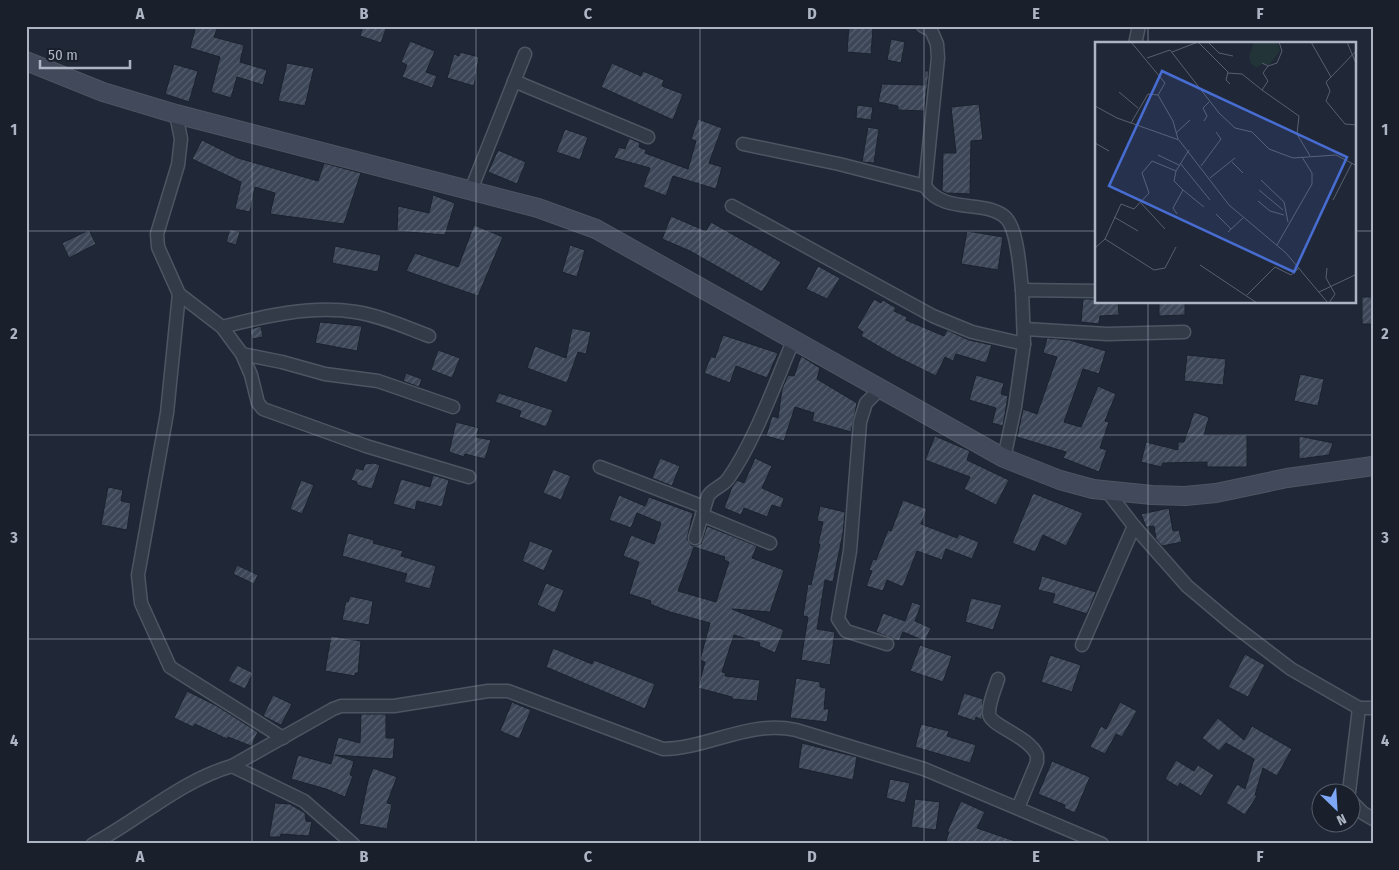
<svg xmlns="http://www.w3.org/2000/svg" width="1399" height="870" font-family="'Fira Sans Condensed',sans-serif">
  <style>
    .building { fill: url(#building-hatch); stroke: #1b222e; fill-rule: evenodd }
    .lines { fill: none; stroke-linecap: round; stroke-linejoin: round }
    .street-casing { stroke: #4e5562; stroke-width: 15 }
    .secondary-casing { stroke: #4e5562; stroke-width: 20 }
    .street { stroke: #333b48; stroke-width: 12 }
    .secondary { stroke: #41495b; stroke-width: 18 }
    .grid { fill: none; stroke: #adb5c4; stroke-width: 1; stroke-opacity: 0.55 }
    .inset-road { fill: none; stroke: #58606f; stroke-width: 1 }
    .view { fill: #486dd2; fill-opacity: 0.15; stroke: #486dd2; stroke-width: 2.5 }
    .inset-edge { fill: none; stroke: #adb5c4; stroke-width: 2.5 }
    .neatline { fill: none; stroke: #adb5c4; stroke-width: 2 }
    .grid-label { font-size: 16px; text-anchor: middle; font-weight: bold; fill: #adb5c4 }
  </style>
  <defs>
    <pattern id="building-hatch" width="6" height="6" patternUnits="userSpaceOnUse" patternTransform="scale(1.25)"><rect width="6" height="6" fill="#3c4657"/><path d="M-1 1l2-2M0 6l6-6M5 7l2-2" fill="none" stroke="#565e6e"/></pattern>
  </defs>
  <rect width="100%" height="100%" fill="#202837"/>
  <g class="building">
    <polygon points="196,26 218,26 214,37 244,45 240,62 267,70 263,85 237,77 231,98 211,92 220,57 190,48"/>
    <polygon points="363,26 387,26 381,43 360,36"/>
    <polygon points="849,26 873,28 871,54 847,52"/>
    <polygon points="891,39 905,42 901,63 887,60"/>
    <polygon points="410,41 435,51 426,72 437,76 432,88 402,77 407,65 401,62"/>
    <polygon points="460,52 479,57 474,86 447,78 454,54 459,56"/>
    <polygon points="287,63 314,68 305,106 278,101"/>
    <polygon points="612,63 641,76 643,71 664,80 662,86 683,94 673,120 601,87"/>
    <polygon points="174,64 198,71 189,102 165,94"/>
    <polygon points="925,71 929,71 924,111 898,110 898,106 878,102 882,84 924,85"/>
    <polygon points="979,104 983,140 971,141 970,194 946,193 942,191 943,153 956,153 951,107"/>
    <polygon points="857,105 873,107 871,120 856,118"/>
    <polygon points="698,119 722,128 709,163 722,167 716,189 673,176 666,196 643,187 650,168 614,158 619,147 625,149 629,138 640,143 639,147 646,150 645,153 688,169 696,141 691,139"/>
    <polygon points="868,127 879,129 874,163 862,162"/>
    <polygon points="565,129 588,137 580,160 556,152"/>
    <polygon points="202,140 238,158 318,181 324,163 361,173 344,224 270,214 275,193 255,187 250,212 235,209 241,182 192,159"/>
    <polygon points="498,150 526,162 517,184 488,172"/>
    <polygon points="433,195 455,203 445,235 397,231 398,206 429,213"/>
    <polygon points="671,216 706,231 711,222 781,262 762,292 690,251 662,239"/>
    <polygon points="474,225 503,237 478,296 406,271 415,253 458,267"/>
    <polygon points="230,229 240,232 236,245 226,242"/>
    <polygon points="89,230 96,244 69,258 62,243"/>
    <polygon points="967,231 1003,237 998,270 961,264"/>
    <polygon points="570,245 585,250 577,277 562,272"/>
    <polygon points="335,246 381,255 378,272 332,263"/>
    <polygon points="818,266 840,278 827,299 806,289"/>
    <rect x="1362" y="297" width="11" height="27"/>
    <polygon points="874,299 881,303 883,300 896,308 894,311 907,317 906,320 944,336 947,330 969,340 992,345 986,363 956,354 953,361 945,357 936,376 897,357 861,336 863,332 857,328"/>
    <polygon points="1083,299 1096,299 1096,302 1118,302 1119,315 1100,316 1099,324 1081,322"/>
    <polygon points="1159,302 1185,302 1185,315 1159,316"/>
    <polygon points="320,322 362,326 357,351 315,343"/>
    <polygon points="261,326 263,337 252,339 250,329"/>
    <polygon points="572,328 591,332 586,354 578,352 567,383 527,368 535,346 566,358"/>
    <polygon points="723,335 778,353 767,378 736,366 730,383 704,373 711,356 715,358"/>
    <polygon points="1047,338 1070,340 1106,351 1099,374 1083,369 1064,422 1081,427 1098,386 1116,394 1105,421 1109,422 1100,448 1107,450 1099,472 1063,458 1066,452 1017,437 1023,409 1037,414 1057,357 1043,353"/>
    <polygon points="438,350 460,358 452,378 431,370"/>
    <polygon points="1187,355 1226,359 1223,385 1184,381"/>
    <polygon points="801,356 820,368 817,379 857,403 851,432 812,421 814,413 795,407 784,441 766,436 772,416 778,418 782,389 788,375 794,376"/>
    <polygon points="406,373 422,379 419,387 403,381"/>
    <polygon points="1300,374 1324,379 1318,406 1294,401"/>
    <polygon points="976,375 1004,383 1001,394 1008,396 1003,426 992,423 996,408 969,400"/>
    <polygon points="499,393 553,410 546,427 519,417 521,411 495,402"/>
    <polygon points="1194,412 1209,417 1204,435 1247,435 1247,467 1207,467 1207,462 1163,463 1161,467 1141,462 1146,442 1178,450 1178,442 1184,442"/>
    <polygon points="456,422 479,428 476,437 491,440 485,459 465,454 464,457 449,452"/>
    <polygon points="935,436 970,451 967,460 1009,480 996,505 964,489 970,477 925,460"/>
    <polygon points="1299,436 1333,443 1329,455 1299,459"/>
    <polygon points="660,458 680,466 672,486 652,478"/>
    <polygon points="755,458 772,466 762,488 784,498 781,508 772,505 767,517 744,508 741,515 724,508 732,487 737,480 744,483"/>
    <polygon points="374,463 380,465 372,489 357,485 357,482 351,480 356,468 363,470 365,464"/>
    <polygon points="553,469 571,476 561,500 543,493"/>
    <polygon points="433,475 449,480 442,507 417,501 415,510 393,504 401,479 430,487"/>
    <polygon points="301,480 314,485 302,514 290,509"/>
    <polygon points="108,487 123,490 121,501 131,503 127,530 101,525"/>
    <polygon points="1033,493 1083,513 1066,546 1043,535 1035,552 1012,543"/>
    <path d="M619,495L645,506L649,497L693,513L687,539L692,546L701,544L707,526L757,546L752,558L784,570L770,612L732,609L784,630L775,653L759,646L760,643L734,635L722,672L726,673L725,676L760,680L757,701L732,699V697L698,688L705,662L700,660L710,623L670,612L650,604L651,601L629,594L639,562L623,556L631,535L654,544L661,523L637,513L631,528L609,520ZM694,547L725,557L724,560L729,562L716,602L678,591Z"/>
    <polygon points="903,500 927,509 921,524 957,538 959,534 979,542 972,559 946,549 942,560 917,551 903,587 887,580 883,591 866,586 872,571 869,570 873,559 876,560 888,530 891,531"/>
    <polygon points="820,506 845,512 843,533 833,582 825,580 817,629 835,632 830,665 801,660 808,617 803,616 808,584 811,585 820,544 818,544 823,522 817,521"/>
    <polygon points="1169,508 1173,531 1179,530 1182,542 1162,546 1156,539 1154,526 1146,527 1141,514"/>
    <polygon points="348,533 374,540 373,543 403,551 401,556 436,566 430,589 404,582 407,574 342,556"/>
    <polygon points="530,541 553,550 544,571 522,561"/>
    <polygon points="237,565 258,575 254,584 233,574"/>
    <polygon points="1042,576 1096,592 1087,614 1052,603 1055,594 1038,590"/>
    <polygon points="546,583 564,590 555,613 537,605"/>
    <polygon points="350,596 373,601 369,625 342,620 346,601 348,602"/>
    <polygon points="971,598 1002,605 993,630 965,622"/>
    <polygon points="912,602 921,605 915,621 931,628 925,641 903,632 899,641 876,632 883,613 905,621"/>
    <polygon points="331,636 361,641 358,673 355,673 355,676 325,671"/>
    <polygon points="920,645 952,656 943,682 910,671"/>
    <polygon points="553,648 592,664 594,660 655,684 645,709 546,667"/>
    <polygon points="1245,654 1265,665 1248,697 1228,687"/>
    <polygon points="1050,655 1081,665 1072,692 1041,682"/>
    <polygon points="237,665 253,673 245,689 228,681"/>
    <polygon points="796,678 820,682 820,687 826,688 824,709 829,709 827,722 790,718"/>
    <polygon points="187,691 217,706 258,732 251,746 228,737 227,739 195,724 193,727 174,718"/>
    <polygon points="964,693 983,699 982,720 976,717 975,721 957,715"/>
    <polygon points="273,695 292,704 281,725 263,716"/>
    <polygon points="512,702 531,710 519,739 500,731"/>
    <polygon points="1120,702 1137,711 1122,737 1116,734 1105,754 1090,747 1101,726 1106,729"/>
    <polygon points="361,714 386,714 386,738 395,738 393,759 335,755 354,761 350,775 353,776 345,797 326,789 291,779 298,755 331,764 338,737 360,743"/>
    <polygon points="1218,718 1244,740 1252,726 1292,749 1277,776 1263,768 1255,795 1257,796 1245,815 1226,803 1237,784 1245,789 1254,759 1226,743 1219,751 1202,738"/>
    <polygon points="921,724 949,731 947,736 976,745 970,763 915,747"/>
    <polygon points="802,743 857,757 853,780 798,768"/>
    <polygon points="1176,760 1194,771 1198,765 1214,775 1201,796 1180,783 1178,787 1165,779"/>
    <polygon points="1052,761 1090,777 1075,813 1064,808 1065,805 1038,794"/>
    <polygon points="373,768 397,777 387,803 392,804 387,829 359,824 368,781"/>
    <polygon points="890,779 910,783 905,803 886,798"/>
    <polygon points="915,799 940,802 936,830 911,827"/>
    <polygon points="961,801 985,812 977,828 1018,842 1018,844 945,844 949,832 947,832"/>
    <polygon points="275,803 290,804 305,813 306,821 312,822 309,836 281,834 280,837 269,837"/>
  </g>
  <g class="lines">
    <g class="street-casing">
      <g id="street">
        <path d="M923,26L931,30L937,44L938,58L925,186C943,215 988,199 1006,218C1018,230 1020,273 1022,290"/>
        <polyline points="1135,44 1139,26"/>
        <polyline points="514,81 648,137"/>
        <polyline points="176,114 181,139 178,165 157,234 158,247 179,294 167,413 138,575 141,603 170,667 283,738"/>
        <polyline points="743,144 839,164 925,186"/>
        <polyline points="471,190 525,54"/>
        <polyline points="732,206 933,316 972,332 1024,344"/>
        <polyline points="179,294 222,327 242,354 251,375 258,403 263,409 366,446 469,477"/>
        <path d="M222,327C265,316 311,305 356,312C381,316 405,327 429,336"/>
        <polyline points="1025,329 1107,334 1184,332"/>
        <polyline points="242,354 282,362 325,374 378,381 453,407"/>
        <polyline points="880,389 866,403 860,422 850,551 838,619 846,631 887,644"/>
        <polyline points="1004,458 1015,407 1024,344 1022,290 1096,291"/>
        <polyline points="600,467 704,507"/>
        <polyline points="1107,491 1134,526 1187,586 1232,624 1291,669 1359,708"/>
        <polyline points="702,515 770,543"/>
        <path d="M695,538L708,496C713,488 722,487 728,479C755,441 775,383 794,339"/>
        <polyline points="1082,645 1134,526"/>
        <path d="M998,679C995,689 989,702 989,713C989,726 1028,735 1037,755V762L1018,808"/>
        <polyline points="232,766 304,801 353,844"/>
        <polyline points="1349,792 1359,708 1373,708"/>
        <polyline points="1352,802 1363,813 1373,819"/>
        <path d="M93,844C140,819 180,781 232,766L333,709L341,706H394L488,691H508L663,749C710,748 748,720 796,730L924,769L1102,844"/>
      </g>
    </g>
    <g class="secondary-casing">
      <polyline id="secondary" points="26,61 103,92 176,114 538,208 596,229 1004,458 1060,480 1093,489 1152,495 1185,496 1216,493 1287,478 1373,466"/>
    </g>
    <use href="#street" class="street"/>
    <use href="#secondary" class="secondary"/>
  </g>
  <path class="grid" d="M252,26V844M476,26V844M700,26V844M924,26V844M1148,26V44M26,231H1096M1355,231H1373M1148,302V844M26,435H1373M26,639H1373"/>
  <g transform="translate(1095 42)">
    <rect width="261" height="261" fill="#202837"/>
    <path d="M159,0H182L185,9L174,23L167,22L162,25L156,22L154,15Z" fill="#223438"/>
    <path class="inset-road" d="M36,0L70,41L63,53L53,52L36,81M103,0L133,30L131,38L135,42M113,0L124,11L138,14M216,0L236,35L262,8M252,0L262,24M77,10L103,0M52,16L75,8L124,71L140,86L157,90L174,107L198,116L241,113L262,124M167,21L173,24L182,21L187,9L184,0M173,24L168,31L173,39L167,48L204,74L202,92L215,114M133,31L147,32L167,48M236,35L231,40L235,49L231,59L250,82L262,83M24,50L43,66M63,53L78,79L83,97M0,64L22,76L84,98L134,163L191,211L233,261M109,79L112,74L108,66L114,60M81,91L95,78M0,101L14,109M63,113L84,123M137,120L148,131M85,121L115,158M106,124L126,97L121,90M81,129L79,139L88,148L78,166L82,172M47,131L57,119L81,129L94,108M115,136L140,116M166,138L189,160L193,180M88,148L109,165M164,148L188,168M238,158L257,121M163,159L175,169L189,173M46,161L70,187M121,172L136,187M19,175L43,189M133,190L148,176M10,197L59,228L70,226L81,205M182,203L217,142V131L207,115M0,206L10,197L26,162L39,167L54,151L47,131M105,223L162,261M232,226L231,236L240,252L234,261M224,250L262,232M152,253L180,225L196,233L204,226"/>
    <path class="view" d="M67,29L252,115L199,230L14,144Z"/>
    <rect width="261" height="261" class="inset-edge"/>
  </g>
  <rect width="1399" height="870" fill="none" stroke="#19202c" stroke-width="55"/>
  <g transform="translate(1336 808) rotate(155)"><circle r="24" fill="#19202c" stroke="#545c69"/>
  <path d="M0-4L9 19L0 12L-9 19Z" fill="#7fa7f8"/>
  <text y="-8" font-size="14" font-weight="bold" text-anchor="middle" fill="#adb5c4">N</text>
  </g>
  <path d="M40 60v8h90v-8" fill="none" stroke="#adb5c4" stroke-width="2.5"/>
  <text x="48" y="60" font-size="15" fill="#adb5c4" stroke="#19202c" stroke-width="4" paint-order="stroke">50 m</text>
  <rect x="28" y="28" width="1344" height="814" class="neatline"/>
  <g class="grid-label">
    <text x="140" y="19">A</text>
    <text x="364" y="19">B</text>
    <text x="588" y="19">C</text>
    <text x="812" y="19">D</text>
    <text x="1036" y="19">E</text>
    <text x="1260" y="19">F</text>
    <text x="14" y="135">1</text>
    <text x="1385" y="135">1</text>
    <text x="14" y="339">2</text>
    <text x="1385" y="339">2</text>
    <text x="14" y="543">3</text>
    <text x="1385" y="543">3</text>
    <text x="14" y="746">4</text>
    <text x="1385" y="746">4</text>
    <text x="140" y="862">A</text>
    <text x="364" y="862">B</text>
    <text x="588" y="862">C</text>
    <text x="812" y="862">D</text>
    <text x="1036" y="862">E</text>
    <text x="1260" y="862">F</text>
  </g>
</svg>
